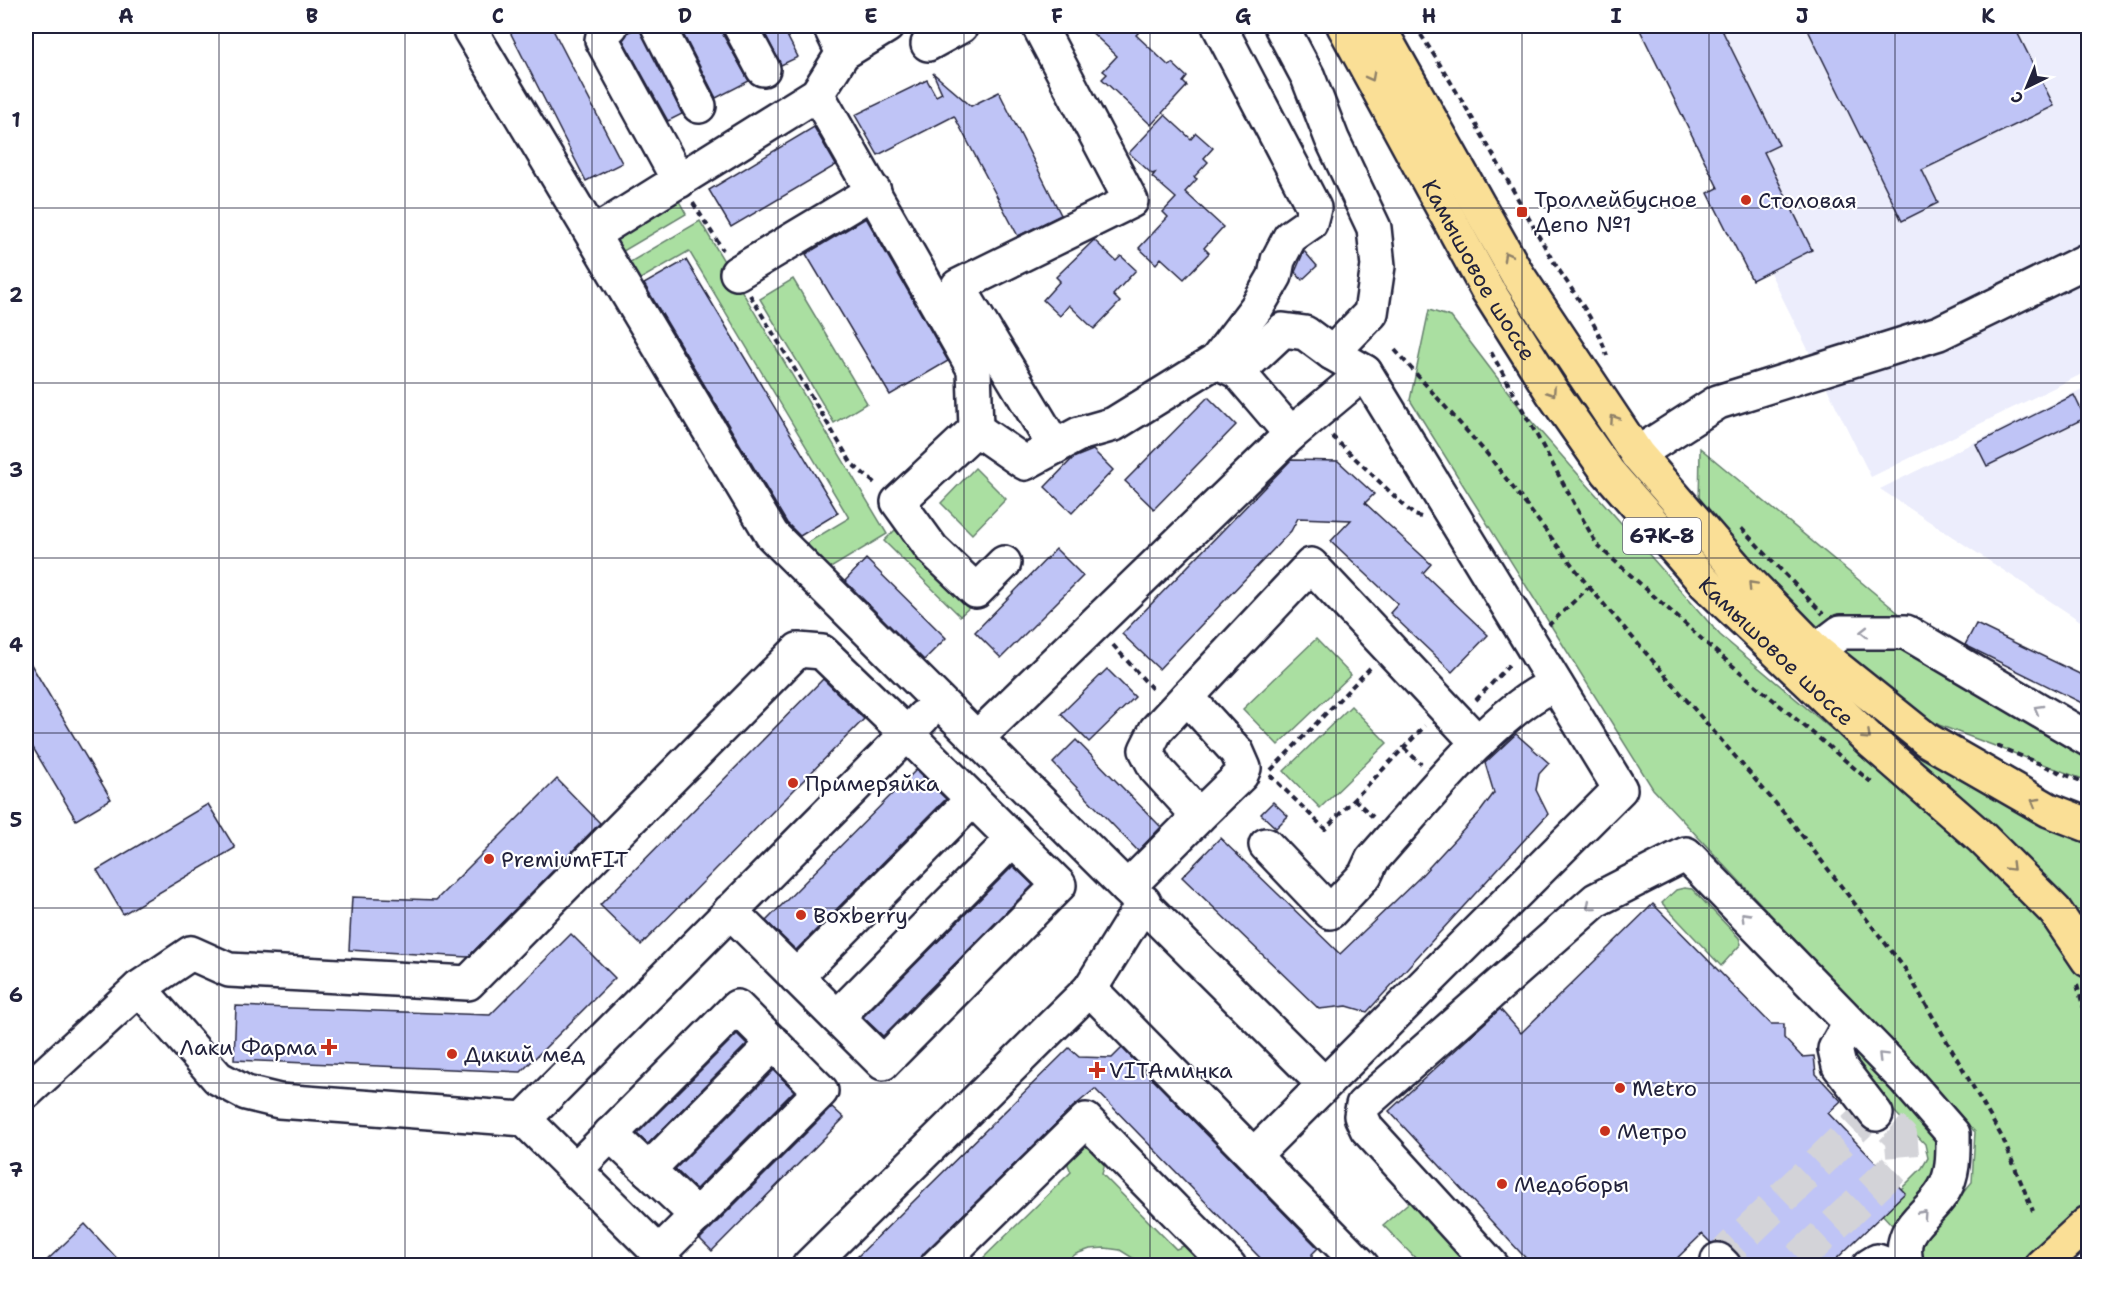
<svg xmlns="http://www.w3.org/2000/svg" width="2114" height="1291" font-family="'Shantell Sans',sans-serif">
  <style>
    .built { fill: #ecedfc }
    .green { fill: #aadfa1; stroke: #66806e; stroke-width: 1.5 }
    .building { fill: #bfc4f6; stroke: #22223b; stroke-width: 1.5 }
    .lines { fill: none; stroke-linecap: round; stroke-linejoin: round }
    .minor-tunnel { stroke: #d3d3d8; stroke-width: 33; stroke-dasharray: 33 16; stroke-linecap: butt }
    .minor-casing { stroke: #22223b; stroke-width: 38 }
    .major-casing { stroke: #22223b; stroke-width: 38 }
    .path { stroke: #22223b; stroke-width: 4; stroke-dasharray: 6 4.5; stroke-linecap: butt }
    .minor { stroke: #fff; stroke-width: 33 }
    .major { stroke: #fadf96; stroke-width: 33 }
    .oneway { stroke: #8e8068 }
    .oneway2 { stroke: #9c9ca7 }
    .grid { fill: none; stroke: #22223b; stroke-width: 1.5; stroke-opacity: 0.55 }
    .poi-dot { fill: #c8321e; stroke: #fff; stroke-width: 2 }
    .labels { text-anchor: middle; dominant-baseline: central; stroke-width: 4.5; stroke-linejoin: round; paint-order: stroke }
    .shield { fill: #fff; stroke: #646476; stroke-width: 1.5 }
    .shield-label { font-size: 21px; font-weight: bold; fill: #22223b }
    .poi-label { font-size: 22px; fill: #22223b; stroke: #fff; text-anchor: start }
    .street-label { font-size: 22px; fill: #22223b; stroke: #fff }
    .neatline { fill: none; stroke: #22223b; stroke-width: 2 }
    .grid-label { font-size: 20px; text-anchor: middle; font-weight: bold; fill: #22223b }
  </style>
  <rect width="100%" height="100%" fill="#fff"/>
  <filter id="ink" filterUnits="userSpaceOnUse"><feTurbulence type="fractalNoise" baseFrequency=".0167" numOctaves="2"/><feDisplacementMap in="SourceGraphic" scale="12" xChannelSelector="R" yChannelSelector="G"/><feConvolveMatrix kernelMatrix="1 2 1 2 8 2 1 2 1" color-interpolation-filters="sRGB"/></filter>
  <g filter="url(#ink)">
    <g class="built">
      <polygon points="1648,26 2088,26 2088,371 1871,477"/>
      <polygon points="2088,386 2088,626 1880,489"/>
    </g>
    <g class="green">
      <polygon points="679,201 686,214 615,256 608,244"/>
      <polygon points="700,221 887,534 824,572 807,543 849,518 689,251 630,285 620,268"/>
      <polygon points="793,279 867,403 834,423 760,299"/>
      <polygon points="1429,310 1451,317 1524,413 1720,635 2002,873 2088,980 2088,1203 2018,1265 1922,1265 1918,1256 1928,1235 1972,1182 1975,1132 1653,789 1410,400"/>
      <polygon points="1700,448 1926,636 2088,731 2088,781 1939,725 1891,696 1830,644 1699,507"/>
      <polygon points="975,468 1006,499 972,534 941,503"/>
      <polygon points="895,530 972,605 960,616 884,541"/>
      <polygon points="1316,639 1351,675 1278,745 1243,709"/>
      <polygon points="1351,706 1387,743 1320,808 1284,771"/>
      <polygon points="1907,743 2033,822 2088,841 2088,924 2028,859 1902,750"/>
      <polygon points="1684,888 1692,889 1739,938 1741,944 1721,966 1662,903 1676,890"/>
      <polygon points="1856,1048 1934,1126 1944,1150 1936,1183 1892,1225 1879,1211 1922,1168 1928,1158 1925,1144 1850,1064 1849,1055"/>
      <polygon points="1088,1142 1106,1160 1102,1174 1176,1249 1189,1244 1208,1265 1144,1265 1120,1250 1105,1248 1090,1249 1076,1254 1061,1265 977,1264 1071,1172 1068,1165 1070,1152"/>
      <polygon points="1414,1198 1467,1259 1468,1265 1422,1265 1383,1225"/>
    </g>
    <g class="building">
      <polygon points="507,26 551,26 622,163 586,181"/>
      <polygon points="679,26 721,26 723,35 749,81 716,98"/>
      <polygon points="761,26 782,26 798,57 781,65"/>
      <polygon points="1085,26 1145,26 1136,35 1169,66 1172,63 1187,77 1183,82 1187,86 1151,125 1102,79 1107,74 1103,71 1117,56"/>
      <polygon points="1638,26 1720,26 1779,145 1764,152 1812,250 1752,280 1708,193 1718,188"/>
      <polygon points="1806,26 2014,26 2054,106 1922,170 1938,203 1902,221"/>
      <polygon points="640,27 682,114 668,121 623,40 628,32"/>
      <polygon points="933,73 971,106 999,92 1061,215 1018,236 954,116 878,155 855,115 927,80 936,96 942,93"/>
      <polygon points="1165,115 1191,139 1196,133 1213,148 1204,158 1208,162 1194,177 1197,179 1185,192 1223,227 1204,248 1209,253 1184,279 1161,258 1156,264 1139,248 1168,217 1163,212 1176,198 1152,177 1155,173 1152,174 1129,153"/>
      <polygon points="814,127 836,165 731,227 709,190"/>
      <polygon points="866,218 948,361 890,395 806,254"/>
      <polygon points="1094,240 1116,261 1121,256 1136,270 1113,295 1120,302 1094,329 1069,305 1060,316 1043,300 1060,281 1056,277"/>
      <polygon points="1304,251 1317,266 1302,280 1295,272"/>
      <polygon points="686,260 838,513 800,536 787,523 644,284"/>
      <polygon points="2074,395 2085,418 1987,466 1976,444"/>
      <polygon points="1208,397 1236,425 1154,509 1125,481"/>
      <polygon points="1093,450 1113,470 1072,513 1045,487 1073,458"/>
      <polygon points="1291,460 1338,461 1374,494 1365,503 1431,564 1423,573 1488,635 1452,672 1390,613 1398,604 1331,541 1351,520 1298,518 1291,531 1159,669 1122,634"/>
      <polygon points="1056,549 1083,576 1001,658 975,632"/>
      <polygon points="866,559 946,638 924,660 845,581"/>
      <polygon points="1976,624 2088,678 2088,706 1965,645"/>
      <polygon points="26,656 111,799 76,820 26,736"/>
      <polygon points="1107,669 1135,697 1089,742 1061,714"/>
      <polygon points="823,679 864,719 641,945 600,905"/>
      <polygon points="1516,734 1549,763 1539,774 1536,790 1548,814 1367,1012 1347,1006 1319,1009 1182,877 1220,838 1340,954 1419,878 1480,812 1494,793 1485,763"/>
      <polygon points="1076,740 1161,827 1138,851 1053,763"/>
      <polygon points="916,770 946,799 796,950 766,921"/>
      <polygon points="557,779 600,823 468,957 349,950 352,897 436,900"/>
      <polygon points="1273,802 1288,816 1276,828 1261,814"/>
      <polygon points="208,804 235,848 123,914 97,870"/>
      <polygon points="1013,866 1033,885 883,1036 863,1017"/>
      <polygon points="1653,904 1771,1024 1784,1024 1784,1038 1802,1057 1814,1056 1816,1074 1841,1101 1828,1113 1905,1193 1829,1266 1742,1266 1738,1253 1731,1247 1722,1242 1711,1243 1702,1234 1669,1266 1533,1266 1389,1111 1500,1009 1521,1033"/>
      <polygon points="571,934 615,978 521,1072 234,1060 236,1006 490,1015"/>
      <polygon points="737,1034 747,1044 648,1144 637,1134"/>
      <polygon points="1069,1048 1079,1057 1112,1058 1122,1048 1318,1248 1312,1254 1312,1266 1268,1266 1095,1089 1073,1107 924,1253 916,1266 848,1266"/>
      <polygon points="774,1070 794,1091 696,1189 675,1169"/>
      <polygon points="832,1107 844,1118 712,1251 700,1239"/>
      <polygon points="85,1224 124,1266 41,1266"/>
    </g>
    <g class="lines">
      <polyline class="minor-tunnel" points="1712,1266 1865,1118 1876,1114 1901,1137 1903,1160 1791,1266"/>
      <g class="minor-casing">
        <g id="minor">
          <polyline points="472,26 470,30 772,535 1324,1084"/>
          <polyline points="611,26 604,31 602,40 679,181"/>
          <polyline points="658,26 699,106"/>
          <polyline points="740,26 763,69"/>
          <polyline points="830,26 843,53"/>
          <polyline points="1039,26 1131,201 958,286 1055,447"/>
          <polyline points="1281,26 1308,77 1332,139 1374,228 1378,266 1371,313 1332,353"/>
          <polyline points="928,44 961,26"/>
          <polyline points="817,94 974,369 976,429"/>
          <polyline points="593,234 817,94 843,53 887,26"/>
          <polyline points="737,273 874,191"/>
          <polyline points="1216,361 1257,307 1275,276 1278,260 1290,237 1310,223 1314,208 1219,26"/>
          <polyline points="1637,454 1718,402 1939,333 2088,260"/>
          <polyline points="1004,563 976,591 932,549 898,502 976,429 1025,463 1079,434 1114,424 1216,361 1238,372"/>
          <polyline points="1816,651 1841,632 1906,632 2088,739"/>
          <polyline points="1187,697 1311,565 1478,743"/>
          <polyline points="978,737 1291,434 1238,372 1283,330 1305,333 1332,353 1365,372"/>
          <path d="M1266,845L1330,912L1365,875L1372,860C1414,814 1501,703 1556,685"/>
          <polyline points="1127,888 1199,816 1156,769 1146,750 1156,730 1187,697 1237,752 1244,768 1241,775 1199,816"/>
          <polyline points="730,911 883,1063 1059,885 907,734 923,717"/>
          <polyline points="796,977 973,799"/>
          <polyline points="139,988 218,1078 246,1093 279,1101 524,1119"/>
          <polyline points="1090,989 1144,902"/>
          <polyline points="837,1017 1013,839"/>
          <polyline points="1849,1024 1835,1049 1839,1066 1876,1114"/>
          <polyline points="26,1092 139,988 191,953 229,970 468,983 798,650 822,652 907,734 524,1119 659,1253 667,1266"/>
          <polyline points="610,1134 697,1216"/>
          <polyline points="1254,1155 1620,789 1365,372 1291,434"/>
          <polyline points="575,1170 737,1007 821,1091 659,1253"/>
          <polyline points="648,1170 774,1043"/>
          <polyline points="1718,1260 1724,1266"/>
          <polyline points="809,1266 1090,989 1362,1266"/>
          <polyline points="937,1266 1086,1120 1229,1266"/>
          <path d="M1492,1266L1367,1129L1361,1116L1363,1105L1596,900L1686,854L1904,1078L1953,1134C1953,1153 1954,1173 1944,1190C1928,1218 1895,1226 1907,1266"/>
          <polyline points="1869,1266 1877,1261 1891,1266"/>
        </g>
      </g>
      <g class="major-casing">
        <g id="major">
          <path id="s1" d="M1344,26L1487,289L1552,392L1608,472L1705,583L1872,742L1982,838L2055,911L2088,960"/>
          <polyline points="1378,26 1517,274 1637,454 1741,574 1816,651 1927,740 2049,810 2088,825"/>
          <polyline points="2041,1266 2088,1223"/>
        </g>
      </g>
      <g class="path">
        <path d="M1415,26C1464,99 1505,177 1549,254C1569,288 1596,318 1607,356"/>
        <polyline points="693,203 723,250"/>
        <polyline points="750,295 852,464 877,485"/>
        <polyline points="1395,350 1488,455 1589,587 1549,625"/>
        <polyline points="1491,352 1597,545 1714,650 1872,783"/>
        <polyline points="1332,436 1414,515 1421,517"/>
        <polyline points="1741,528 1823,614"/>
        <polyline points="1589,587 1790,820 1906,970 2003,1139 2033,1211"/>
        <polyline points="1113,645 1154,691"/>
        <polyline points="1476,700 1512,662"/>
        <polyline points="1997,746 2088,784"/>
        <polyline points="1404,748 1421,764"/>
        <polyline points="1271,770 1370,668"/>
        <polyline points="1270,775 1325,829 1425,726"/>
        <polyline points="1354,799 1373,817"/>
        <polyline points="2077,985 2088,1022"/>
        <polyline points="2083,1188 2088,1178"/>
      </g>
      <use href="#minor" class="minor"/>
      <use href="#major" class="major"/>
    </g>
    <defs><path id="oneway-chevron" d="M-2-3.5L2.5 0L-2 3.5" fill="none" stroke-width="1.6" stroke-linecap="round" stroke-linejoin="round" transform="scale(1.5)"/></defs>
    <g class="oneway">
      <use href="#oneway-chevron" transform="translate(1371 77) rotate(62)"/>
      <use href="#oneway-chevron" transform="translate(1507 256) rotate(-119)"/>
      <use href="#oneway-chevron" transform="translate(1552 392) rotate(56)"/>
      <use href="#oneway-chevron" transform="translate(1614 419) rotate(-124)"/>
      <use href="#oneway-chevron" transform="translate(1752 585) rotate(-133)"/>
      <use href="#oneway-chevron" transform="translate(1867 736) rotate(43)"/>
      <use href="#oneway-chevron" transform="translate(2035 802) rotate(-150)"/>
      <use href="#oneway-chevron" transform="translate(2011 867) rotate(45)"/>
    </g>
    <g class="oneway2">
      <use href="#oneway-chevron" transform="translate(1864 632) rotate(180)"/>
      <use href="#oneway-chevron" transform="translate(2038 709) rotate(-150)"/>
      <use href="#oneway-chevron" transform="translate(1590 906) rotate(140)"/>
      <use href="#oneway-chevron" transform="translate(1745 916) rotate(-134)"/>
      <use href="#oneway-chevron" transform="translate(1882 1056) rotate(-135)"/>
      <use href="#oneway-chevron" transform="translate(1923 1214) rotate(-48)"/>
    </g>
  </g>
  <path class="grid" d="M219,26V1266M405,26V1266M592,26V1266M778,26V1266M964,26V1266M1150,26V1266M1336,26V1266M1522,26V1266M1709,26V1266M1895,26V1266M26,208H2088M26,383H2088M26,558H2088M26,733H2088M26,908H2088M26,1083H2088"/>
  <g class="poi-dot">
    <circle cx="1746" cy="200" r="6"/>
    <rect x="1516" y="206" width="12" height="12" rx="3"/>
    <circle cx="793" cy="783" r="6"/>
    <circle cx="489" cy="859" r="6"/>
    <circle cx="801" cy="915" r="6"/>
    <path d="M326 1038h6v6h6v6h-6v6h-6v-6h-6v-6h6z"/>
    <circle cx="452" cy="1054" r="6"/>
    <path d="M1094 1061h6v6h6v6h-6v6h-6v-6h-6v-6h6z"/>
    <circle cx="1620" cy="1088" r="6"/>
    <circle cx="1605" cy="1131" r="6"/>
    <circle cx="1502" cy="1184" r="6"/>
  </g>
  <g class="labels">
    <rect class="shield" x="1623" y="518" width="78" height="36" rx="4.5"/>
    <g class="shield-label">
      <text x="1662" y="536">67К-8</text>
    </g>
    <g class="poi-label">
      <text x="1534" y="199">Троллейбусное<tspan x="1534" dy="25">Депо №1</tspan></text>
      <text x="1758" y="200">Столовая</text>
      <text x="805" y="783">Примеряйка</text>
      <text x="501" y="859">PremiumFIT</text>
      <text x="813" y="915">Boxberry</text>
      <text x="317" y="1047" text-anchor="end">Лаки Фарма</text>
      <text x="464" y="1054">Дикий мед</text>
      <text x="1109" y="1070">VITAминка</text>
      <text x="1632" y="1088">Metro</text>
      <text x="1617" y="1131">Метро</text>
      <text x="1514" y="1184">Медоборы</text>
    </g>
    <g class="street-label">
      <text stroke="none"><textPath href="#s1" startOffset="279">Камышовое шоссе</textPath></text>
      <text stroke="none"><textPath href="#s1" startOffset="765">Камышовое шоссе</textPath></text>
    </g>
  </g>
  <rect width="2114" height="1291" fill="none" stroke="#fff" stroke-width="66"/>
  <g transform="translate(2027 87) rotate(223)" stroke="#ffffff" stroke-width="4.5" paint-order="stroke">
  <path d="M0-4.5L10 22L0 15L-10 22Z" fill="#22223b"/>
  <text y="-9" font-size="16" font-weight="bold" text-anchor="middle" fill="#22223b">С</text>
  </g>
  <rect x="33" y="33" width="2048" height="1225" class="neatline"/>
  <g class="grid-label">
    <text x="126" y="23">A</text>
    <text x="312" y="23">B</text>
    <text x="498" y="23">C</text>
    <text x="685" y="23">D</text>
    <text x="871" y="23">E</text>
    <text x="1057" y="23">F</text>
    <text x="1243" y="23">G</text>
    <text x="1429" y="23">H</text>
    <text x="1616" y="23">I</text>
    <text x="1802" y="23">J</text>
    <text x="1988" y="23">K</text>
    <text x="16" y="127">1</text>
    <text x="16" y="302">2</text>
    <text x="16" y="477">3</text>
    <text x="16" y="652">4</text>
    <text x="16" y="827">5</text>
    <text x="16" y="1002">6</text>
    <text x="16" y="1177">7</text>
  </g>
</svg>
